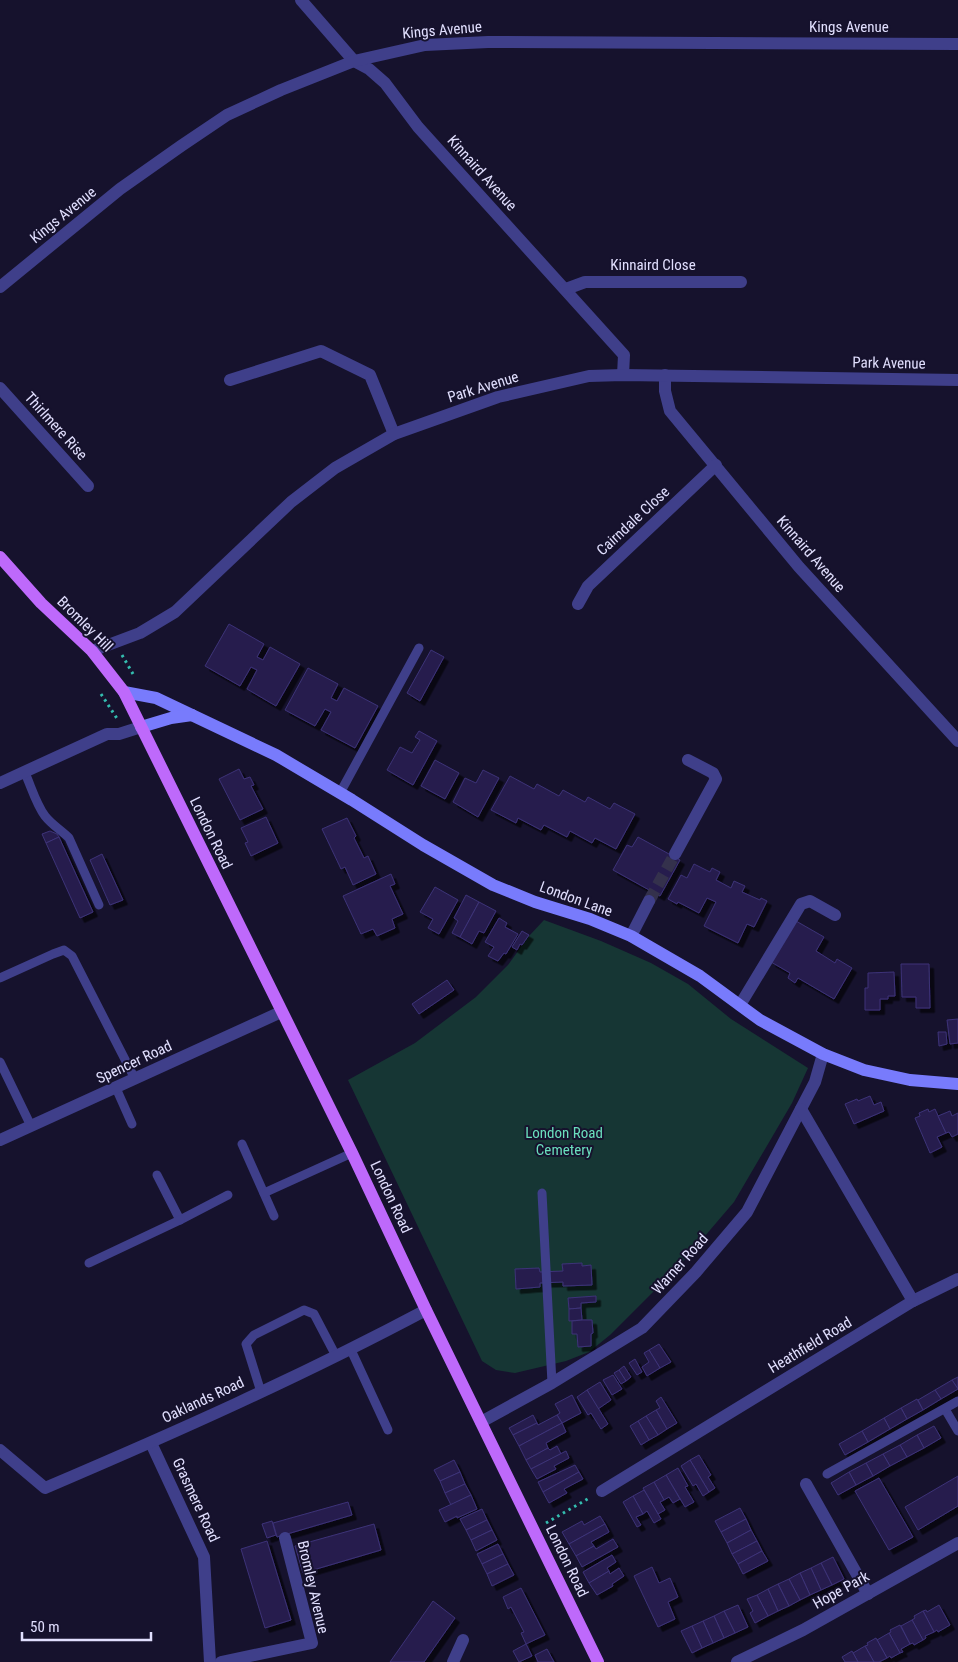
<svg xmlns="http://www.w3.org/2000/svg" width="958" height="1662" font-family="'Roboto Condensed',sans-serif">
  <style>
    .green { fill: #163634 }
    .building { fill: #261f4d; stroke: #3d3278; filter: url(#shadow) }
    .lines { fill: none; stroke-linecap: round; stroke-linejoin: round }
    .street-tunnel { stroke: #34314c; stroke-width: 12; stroke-dasharray: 12 6; stroke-linecap: butt }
    .path { stroke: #34bdaf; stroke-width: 3; stroke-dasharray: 2.5 4; stroke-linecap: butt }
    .lane { stroke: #3f3f8a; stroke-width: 9 }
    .street { stroke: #3f3f8a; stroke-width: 12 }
    .secondary { stroke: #787bfc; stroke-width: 12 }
    .primary { stroke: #be69fb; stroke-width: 12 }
    .labels { text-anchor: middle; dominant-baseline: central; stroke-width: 4; stroke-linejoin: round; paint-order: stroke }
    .street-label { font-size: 15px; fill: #e1dffe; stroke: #16122d }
    .park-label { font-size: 15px; fill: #6adfbd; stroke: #16122d }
  </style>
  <defs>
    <filter id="shadow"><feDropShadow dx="4.5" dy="4.5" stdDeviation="0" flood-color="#0009"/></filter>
  </defs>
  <rect width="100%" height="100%" fill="#16122d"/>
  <polygon class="green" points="544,920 601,941 651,963 688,984 731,1019 808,1068 792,1103 734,1202 681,1264 610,1335 589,1352 566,1361 515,1373 496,1370 482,1361 348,1080 415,1043 476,997 508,965 529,936"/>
  <g class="building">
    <polygon points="229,624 264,644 257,657 263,660 270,647 300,664 276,706 247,689 257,670 251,667 240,686 205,666"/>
    <polygon points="431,650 444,657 420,701 407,693"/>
    <polygon points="308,668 338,684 331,698 337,701 344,688 378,706 355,748 321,730 331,712 325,709 315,726 285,710"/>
    <polygon points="419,731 437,741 413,785 387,770 400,747 412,753 420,740 415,737"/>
    <polygon points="435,760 459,773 445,799 421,786"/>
    <polygon points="239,769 244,779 250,777 254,785 251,786 263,809 240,820 219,779"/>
    <polygon points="483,770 499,778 478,817 453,802 465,778 476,783"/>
    <polygon points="510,776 534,789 537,784 559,796 563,790 585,802 588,797 610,809 614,803 635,814 616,849 595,838 592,843 570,831 567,837 544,825 541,830 518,818 516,823 491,810"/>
    <polygon points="266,817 278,843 251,856 245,843 248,842 241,828"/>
    <polygon points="347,818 356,836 354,838 364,858 368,856 376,874 353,885 345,867 341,869 322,829"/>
    <polygon points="50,831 57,834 59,837 46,843 42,834"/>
    <polygon points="59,837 93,912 80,918 46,843"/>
    <polygon points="638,837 680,860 660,896 613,870 627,845 632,847"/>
    <polygon points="102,854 123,900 110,905 90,860"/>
    <polygon points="694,864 710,872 712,868 720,872 716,880 731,888 734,881 745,886 742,892 760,900 761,898 767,901 754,927 747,924 738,943 704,926 716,902 707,898 699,913 678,902 677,904 668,899 681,875 687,878"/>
    <polygon points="391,874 395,884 390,886 403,914 392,919 395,928 377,936 373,929 361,934 343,896"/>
    <polygon points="435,887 458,900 439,934 428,928 433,919 420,912"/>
    <polygon points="466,895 479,902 460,937 452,933 458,921 454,918"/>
    <polygon points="479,902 496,911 484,933 479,931 472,944 460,937"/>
    <polygon points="499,918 507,923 505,927 518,934 506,954 504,953 498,961 488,956 494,947 485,942"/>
    <polygon points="796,921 824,937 816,951 835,963 837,959 852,968 834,999 798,978 795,983 788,978 790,973 771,962"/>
    <polygon points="522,931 529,935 522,945 520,944 517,950 512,947"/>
    <polygon points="901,964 929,964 930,1008 916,1008 916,997 902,997"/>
    <polygon points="894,972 895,996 888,996 888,999 880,999 880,1010 865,1010 865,988 868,988 868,973"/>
    <polygon points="447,980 454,990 419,1014 412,1004"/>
    <polygon points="958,1019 958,1043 950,1044 947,1020"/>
    <polygon points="938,1032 946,1032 947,1044 939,1046"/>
    <polygon points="870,1096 874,1105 881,1102 884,1111 854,1124 845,1104 857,1099 858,1101"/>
    <polygon points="928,1109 929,1112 935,1109 946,1133 937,1137 942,1147 930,1153 915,1118 920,1116 919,1113"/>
    <polygon points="950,1111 952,1116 958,1113 958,1134 952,1137 949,1132 946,1133 938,1116"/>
    <polygon points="582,1263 582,1266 591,1265 592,1285 563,1286 563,1282 540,1283 540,1287 516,1289 515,1269 539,1268 540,1272 563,1271 562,1264"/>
    <polygon points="596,1296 596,1302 581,1303 581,1308 569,1309 568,1298"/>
    <polygon points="581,1308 582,1320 569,1321 569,1309"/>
    <polygon points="582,1320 592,1320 593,1333 591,1334 591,1346 578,1347 577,1334 572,1334 572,1321"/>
    <polygon points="659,1344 671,1362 660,1368 649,1350"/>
    <polygon points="649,1350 660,1368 647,1376 642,1367 649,1362 644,1353"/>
    <polygon points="635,1359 642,1372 637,1375 629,1363"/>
    <polygon points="624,1366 631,1377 626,1381 619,1370"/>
    <polygon points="619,1370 626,1381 621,1384 614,1373"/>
    <polygon points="613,1375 622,1389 612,1395 603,1380"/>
    <polygon points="958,1377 958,1389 952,1380"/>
    <polygon points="952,1380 958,1389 941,1399 935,1390"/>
    <polygon points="600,1382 611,1400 598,1409 587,1390"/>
    <polygon points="587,1390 608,1424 601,1429 591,1413 588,1415 577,1397"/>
    <polygon points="935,1390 941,1399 923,1410 918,1400"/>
    <polygon points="572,1395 581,1413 562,1423 557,1415 560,1413 555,1404"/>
    <polygon points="661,1397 677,1423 667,1429 656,1410 660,1408 656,1401"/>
    <polygon points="917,1399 923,1410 907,1419 901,1408"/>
    <polygon points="901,1408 907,1419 890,1429 884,1418"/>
    <polygon points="656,1410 667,1429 658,1435 646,1416"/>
    <polygon points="533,1415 537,1423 513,1435 509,1428"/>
    <polygon points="557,1415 562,1423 519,1446 513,1435 537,1423 538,1425"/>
    <polygon points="646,1416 658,1435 649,1440 638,1421"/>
    <polygon points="884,1418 890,1429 868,1442 862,1431"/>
    <polygon points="638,1421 649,1440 641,1445 630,1426"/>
    <polygon points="562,1423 566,1432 546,1443 548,1448 526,1460 519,1446"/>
    <polygon points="934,1426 941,1438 924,1448 917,1435"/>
    <polygon points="862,1431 868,1442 845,1455 839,1444"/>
    <polygon points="917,1435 924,1448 907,1457 900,1445"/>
    <polygon points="900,1445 907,1457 890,1466 883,1454"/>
    <polygon points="557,1446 561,1454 531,1469 526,1460 548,1448 550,1450"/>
    <polygon points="566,1451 569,1458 554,1466 556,1469 537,1479 531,1469"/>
    <polygon points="883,1454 890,1466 873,1476 866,1463"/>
    <polygon points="699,1455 711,1475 708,1477 715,1488 709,1492 690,1460"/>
    <polygon points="454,1460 460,1472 440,1481 434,1470"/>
    <polygon points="690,1460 709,1492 703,1496 696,1484 693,1486 681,1466"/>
    <polygon points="866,1463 873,1476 856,1485 849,1472"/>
    <polygon points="575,1465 579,1472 543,1492 538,1482"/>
    <polygon points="678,1468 688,1486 685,1487 694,1502 685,1507 666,1475"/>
    <polygon points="460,1472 465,1484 445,1493 440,1481"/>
    <polygon points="579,1472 583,1479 564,1489 567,1493 549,1503 543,1492"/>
    <polygon points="849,1472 856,1485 838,1495 831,1483"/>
    <polygon points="666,1475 680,1499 673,1503 669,1497 664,1500 654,1482"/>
    <polygon points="958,1476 958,1506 918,1530 905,1507"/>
    <polygon points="879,1478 913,1537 889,1550 855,1491"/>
    <polygon points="654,1482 664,1500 660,1502 665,1510 658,1514 643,1488"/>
    <polygon points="465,1484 471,1495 451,1505 445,1493"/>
    <polygon points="644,1490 661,1519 654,1523 647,1511 643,1514 633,1496"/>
    <polygon points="471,1495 477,1509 457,1518 457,1516 445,1522 439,1510"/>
    <polygon points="633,1496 643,1514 636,1517 641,1525 637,1527 623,1502"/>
    <polygon points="348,1502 352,1515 277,1537 273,1523"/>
    <polygon points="740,1508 746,1519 721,1532 715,1521"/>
    <polygon points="482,1509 487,1520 466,1530 460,1519"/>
    <polygon points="600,1516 605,1524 569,1544 562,1532 582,1521 584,1525"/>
    <polygon points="746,1519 751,1530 727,1543 721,1532"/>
    <polygon points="487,1520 492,1530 471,1540 466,1530"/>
    <polygon points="272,1521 276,1535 267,1538 262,1524"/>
    <polygon points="374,1524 381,1550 303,1573 295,1546"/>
    <polygon points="605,1524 609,1532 591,1542 594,1546 576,1556 569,1544"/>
    <polygon points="492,1530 497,1540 476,1551 471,1540"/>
    <polygon points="751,1530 757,1541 732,1554 727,1543"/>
    <polygon points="613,1539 618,1547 582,1567 576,1556 594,1546 596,1549"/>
    <polygon points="267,1541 291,1620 265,1628 241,1549"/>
    <polygon points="757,1541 762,1551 738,1564 732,1554"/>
    <polygon points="498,1544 503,1554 482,1564 477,1554"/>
    <polygon points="762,1551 768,1561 743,1574 738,1564"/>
    <polygon points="503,1554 508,1564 487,1574 482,1564"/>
    <polygon points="612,1555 616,1562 607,1568 609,1571 589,1583 583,1572"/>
    <polygon points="833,1557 844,1579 832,1585 821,1563"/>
    <polygon points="821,1563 832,1585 821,1590 811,1568"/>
    <polygon points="508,1564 514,1575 492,1586 487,1574"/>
    <polygon points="652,1567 659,1583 670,1578 678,1597 668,1602 675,1619 658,1627 634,1576"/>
    <polygon points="619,1568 624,1576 612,1584 613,1586 597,1595 589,1583 609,1571 610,1574"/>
    <polygon points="811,1568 821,1590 810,1595 800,1573"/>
    <polygon points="800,1573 810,1595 800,1600 789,1579"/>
    <polygon points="789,1579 800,1600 789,1606 778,1584"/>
    <polygon points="778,1584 789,1606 778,1611 768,1589"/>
    <polygon points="521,1588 545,1635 526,1644 521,1633 524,1632 511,1607 508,1609 503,1597"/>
    <polygon points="768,1589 778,1611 768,1616 757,1595"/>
    <polygon points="757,1595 768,1616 755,1623 750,1613 753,1611 747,1599"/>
    <polygon points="433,1601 455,1618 424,1662 390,1662"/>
    <polygon points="738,1605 748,1627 735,1633 724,1611"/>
    <polygon points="939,1605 950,1625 938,1632 937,1630 934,1632 923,1611 926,1610 927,1612"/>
    <polygon points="724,1611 735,1633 724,1638 714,1616"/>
    <polygon points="923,1611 934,1632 925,1636 926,1638 923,1640 912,1620 915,1618 914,1616"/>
    <polygon points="714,1616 724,1638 713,1643 703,1621"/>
    <polygon points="912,1620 923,1640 914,1645 913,1643 910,1644 901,1626"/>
    <polygon points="703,1621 713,1643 702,1648 692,1626"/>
    <polygon points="900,1625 910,1644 901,1649 903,1652 900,1653 889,1633 891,1632 890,1630"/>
    <polygon points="692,1626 702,1648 692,1653 681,1631"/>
    <polygon points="889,1633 900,1653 891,1658 890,1656 887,1658 877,1640"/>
    <polygon points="876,1638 887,1658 879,1662 874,1662 865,1646 868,1645 867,1643"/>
    <polygon points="526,1644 532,1656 519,1662 513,1651"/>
    <polygon points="865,1646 874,1662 858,1662 853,1653"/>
    <polygon points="547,1649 554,1662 538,1662 535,1655"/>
    <polygon points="852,1651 858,1662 845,1662 842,1657"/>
  </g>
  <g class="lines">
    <polyline class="street-tunnel" points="649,901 675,854"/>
    <g class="path">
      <polyline points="122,655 133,674"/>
      <polyline points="101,694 118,720"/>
      <polyline points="546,1523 591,1497"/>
    </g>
    <g class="lane">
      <path d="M25,773C31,786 36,804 45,816C52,825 61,830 69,838L99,905"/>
      <polyline points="340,793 419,648"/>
      <polyline points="0,978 53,954 64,950 72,956 135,1079"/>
      <polyline points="0,1062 31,1126"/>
      <polyline points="116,1088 132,1124"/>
      <polyline points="242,1144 274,1216"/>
      <polyline points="157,1175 180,1220 228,1195"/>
      <polyline points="264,1193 352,1153"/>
      <polyline points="542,1193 552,1383"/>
      <polyline points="89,1263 180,1220"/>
      <polyline points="351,1350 388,1430"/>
      <polyline points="261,1392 246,1344 254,1335 304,1310 314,1314 336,1356"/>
      <polyline points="945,1409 958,1431"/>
      <polyline points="827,1474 958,1401"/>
    </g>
    <g class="street">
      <polyline points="301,0 354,61 369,69 385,83 418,127 624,355 623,375"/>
      <polyline points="0,287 120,189 181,146 227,115 281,90 354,61 425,45 488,42 958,44"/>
      <polyline points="566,289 585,282 741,282"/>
      <polyline points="665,375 665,391 670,411 799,567 958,741"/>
      <polyline points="230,380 321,351 370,375 394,434"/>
      <polyline points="0,388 88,486"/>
      <polyline points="578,604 588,586 716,465"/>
      <polyline points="92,651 140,633 175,612 291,502 335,468 394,434 498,397 589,376 623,375 958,380"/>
      <polyline points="0,783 107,734 119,734 141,727"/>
      <polyline points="675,854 716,779 713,773 688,760"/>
      <polyline points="631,936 649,901"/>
      <polyline points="740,1005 801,904 810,901 835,915"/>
      <polyline points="0,1140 281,1012"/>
      <polyline points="913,1301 958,1279"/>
      <polyline points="481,1422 552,1383 642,1328 696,1272 747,1212 815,1082 823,1054"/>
      <polyline points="151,1443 204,1557 210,1662"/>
      <path d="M0,1450L45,1488C174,1433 302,1376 426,1310"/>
      <polyline points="806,1484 868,1594"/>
      <polyline points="602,1491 913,1301 801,1109"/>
      <polyline points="221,1662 312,1643 285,1538"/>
      <polyline points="453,1662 463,1640"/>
      <polyline points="737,1662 803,1630 958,1543"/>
    </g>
    <g class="secondary">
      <polyline points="124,692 156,698 276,755 352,800 423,845 493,885 535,902 590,919 631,936 700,976 760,1020 823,1054 864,1070 910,1080 958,1084"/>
      <polyline points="141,727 171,718 192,715"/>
    </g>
    <polyline class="primary" points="0,557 41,603 92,651 124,692 352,1153 426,1310 598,1662"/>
  </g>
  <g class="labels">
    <g class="street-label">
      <text x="849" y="27">Kings Avenue</text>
      <text transform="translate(442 30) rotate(-5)">Kings Avenue</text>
      <text transform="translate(482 173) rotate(48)">Kinnaird Avenue</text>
      <text transform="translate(63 215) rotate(-39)">Kings Avenue</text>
      <text x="653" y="265">Kinnaird Close</text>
      <text transform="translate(889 363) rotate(1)">Park Avenue</text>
      <text transform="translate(483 387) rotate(-17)">Park Avenue</text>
      <text transform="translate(56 426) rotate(48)">Thirlmere Rise</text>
      <text transform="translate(633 521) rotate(-43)">Cairndale Close</text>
      <text transform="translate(811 554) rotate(49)">Kinnaird Avenue</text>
      <text transform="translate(85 624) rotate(45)">Bromley Hill</text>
      <text transform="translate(211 833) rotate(64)">London Road</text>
      <text transform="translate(576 899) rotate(20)">London Lane</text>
      <text transform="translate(134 1062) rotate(-25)">Spencer Road</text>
      <text transform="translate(391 1197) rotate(65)">London Road</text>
      <text transform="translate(680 1264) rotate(-48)">Warner Road</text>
      <text transform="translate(810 1345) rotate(-31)">Heathfield Road</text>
      <text transform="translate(203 1400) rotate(-25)">Oaklands Road</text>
      <text transform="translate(196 1500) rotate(65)">Grasmere Road</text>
      <text transform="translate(567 1561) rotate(64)">London Road</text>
      <text transform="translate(313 1587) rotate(77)">Bromley Avenue</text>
      <text transform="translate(841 1590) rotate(-29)">Hope Park</text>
    </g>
    <g class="park-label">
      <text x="564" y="1133">London Road<tspan x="564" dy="17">Cemetery</tspan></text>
    </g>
  </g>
  <path d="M22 1632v8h129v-8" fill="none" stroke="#e1dffe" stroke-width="2.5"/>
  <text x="30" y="1632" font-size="15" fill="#e1dffe" stroke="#16122d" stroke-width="4" paint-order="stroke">50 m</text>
</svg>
